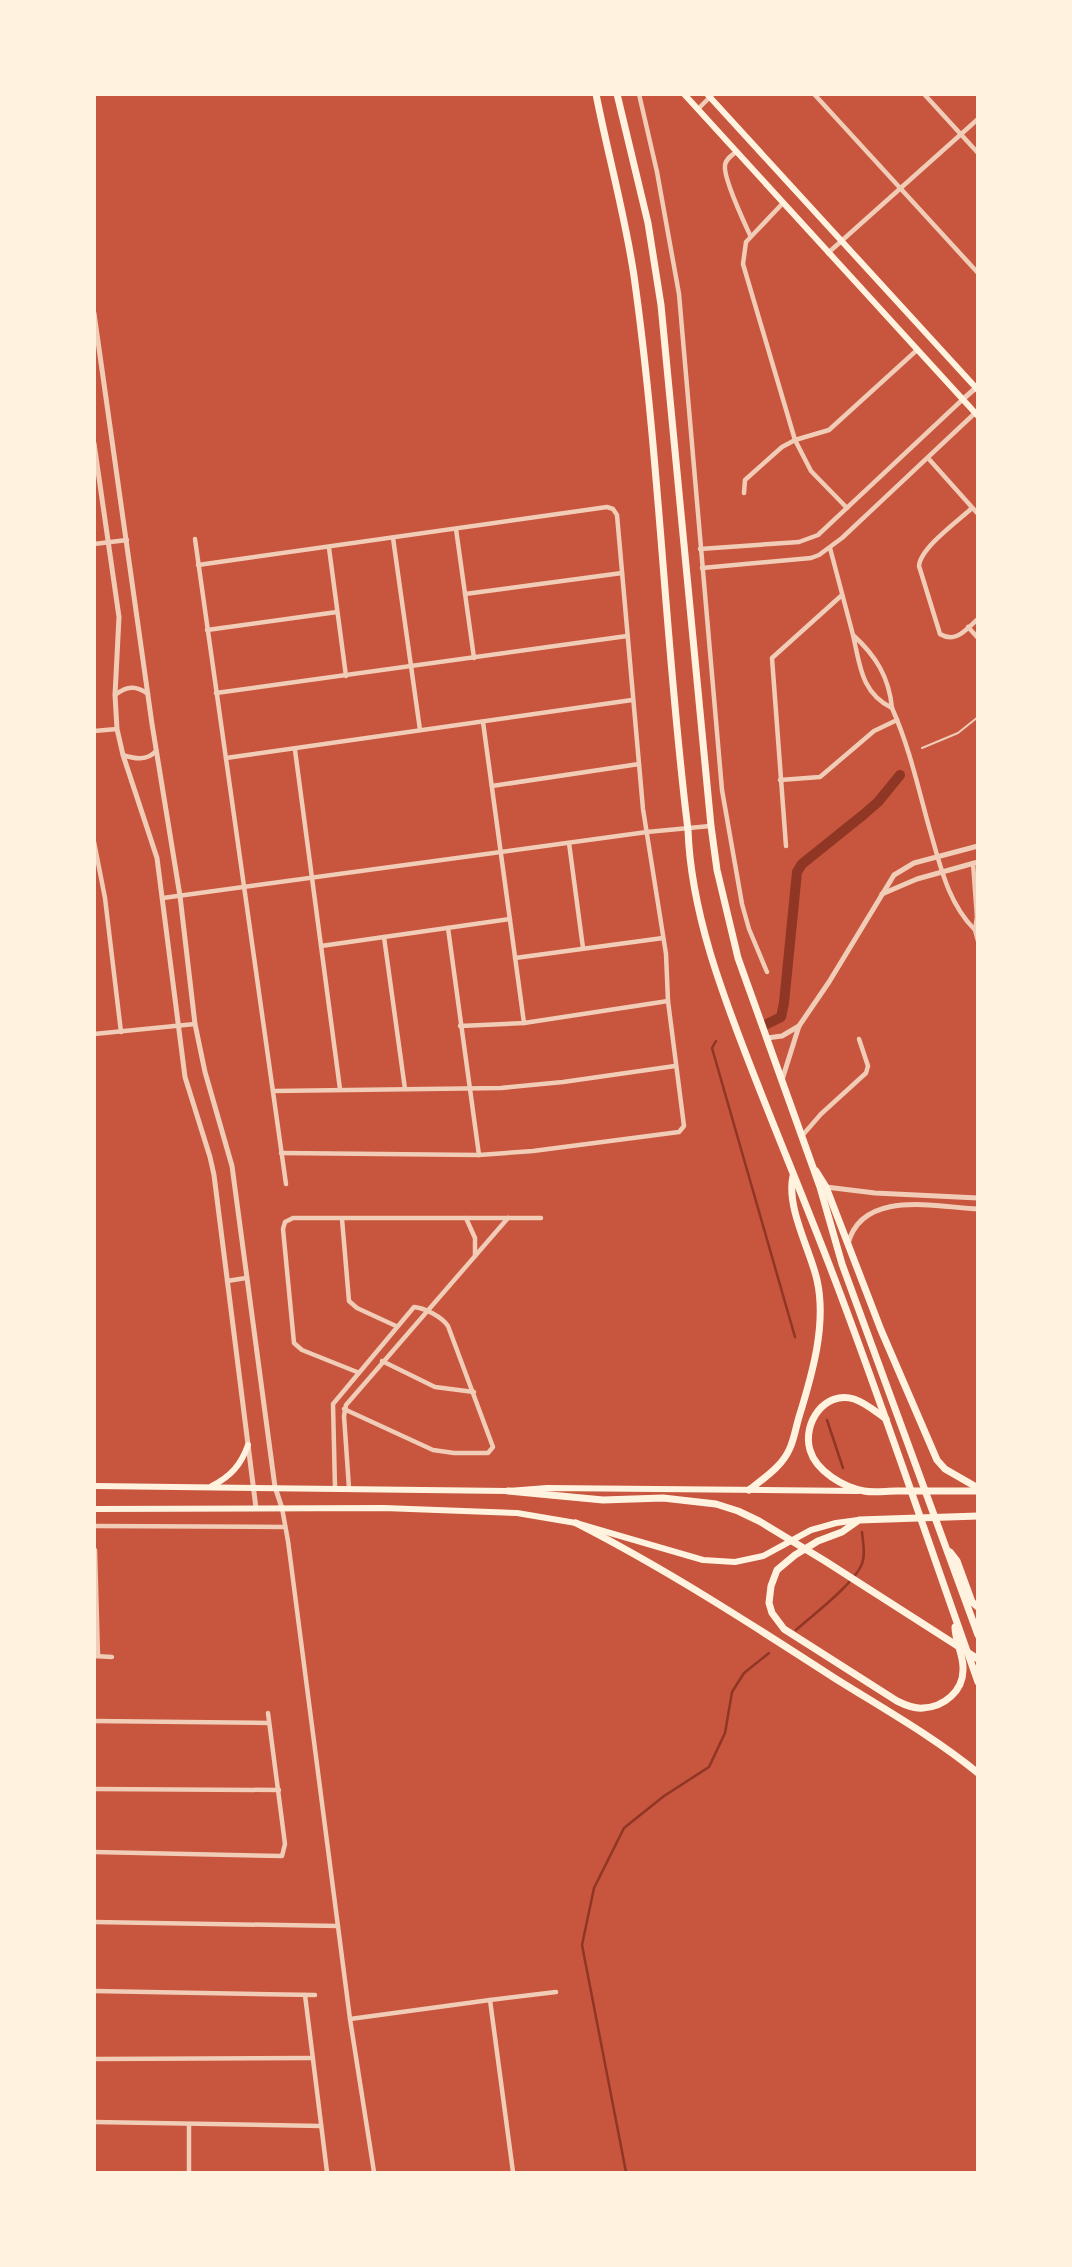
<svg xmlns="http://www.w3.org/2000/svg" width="1072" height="2267" font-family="Ubuntu,sans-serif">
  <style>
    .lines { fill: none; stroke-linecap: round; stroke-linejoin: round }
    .stream { stroke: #8f3625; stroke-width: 2.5 }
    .canal { stroke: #8f3625; stroke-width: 10 }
    .service { stroke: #f1ccb7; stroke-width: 2 }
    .minor { stroke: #f1ccb7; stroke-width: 4.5 }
    .tertiary { stroke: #f1ccb7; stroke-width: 5 }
    .secondary { stroke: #fff3e0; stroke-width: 6 }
    .primary { stroke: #fff3e0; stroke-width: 7 }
  </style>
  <rect width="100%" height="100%" fill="#c8553d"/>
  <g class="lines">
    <g class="stream">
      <polyline points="716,1041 712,1048 795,1337"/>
      <polyline points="827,1420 843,1468"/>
      <path d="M796,1630C813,1615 852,1585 861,1566C866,1556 863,1543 862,1532"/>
      <polyline points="626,2172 582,1945 594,1888 624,1828 664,1796 709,1767 725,1733 732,1692 744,1673 769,1653"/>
    </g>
    <polyline class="canal" points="765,1025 781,1017 784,1003 797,872 802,864 863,815 878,802 900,775"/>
    <polyline class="service" points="922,748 958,733 978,717"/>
    <g class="minor">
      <polyline points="639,94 657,172 679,294 722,790 742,904 749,929 767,972"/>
      <polyline points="814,94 978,273"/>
      <polyline points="924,94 978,153"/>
      <polyline points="698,109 713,94"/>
      <path d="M736,152C731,156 726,159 725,165C723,178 744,222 750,235"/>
      <polyline points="783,203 746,242 743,264 795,440 811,471 847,508"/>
      <polyline points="828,253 978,119"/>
      <polyline points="928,458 978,514"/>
      <polyline points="744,493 745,480 782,447 795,440 829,430 917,350"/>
      <path d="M972,508C958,521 920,548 919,566L940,634C956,644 966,629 978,619"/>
      <polyline points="456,529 474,658"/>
      <polyline points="393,538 420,730"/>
      <polyline points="195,539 286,1184"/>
      <polyline points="94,544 127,540"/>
      <polyline points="329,548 346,676"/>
      <polyline points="830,548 853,635"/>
      <polyline points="700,549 799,542 818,535 962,400"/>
      <polyline points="198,565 607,507 613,509 617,515 643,809 666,954 668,1001 684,1126 679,1132 533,1151 479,1155 281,1153"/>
      <polyline points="702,568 811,558 819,555 842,538 975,413"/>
      <polyline points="465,594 622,573"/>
      <polyline points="968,627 978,638"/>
      <polyline points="207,630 337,612"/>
      <path d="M853,635C876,656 889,677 892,708C861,693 860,665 853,635Z"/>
      <polyline points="216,693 627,636"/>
      <path d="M115,695C127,686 136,685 148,694"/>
      <path d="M892,708C909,746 918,787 929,827C940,864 947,902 975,930"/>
      <polyline points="483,722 524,1023"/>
      <polyline points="94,731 117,729"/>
      <polyline points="295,750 340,1089"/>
      <path d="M123,755C135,759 147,761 156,751"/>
      <polyline points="226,758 632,700"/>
      <polyline points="780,780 820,777 874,731 897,720"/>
      <polyline points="492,786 639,764"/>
      <polyline points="94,842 105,898 121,1032"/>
      <polyline points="569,843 583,948"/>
      <polyline points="786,846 772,658 842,595"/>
      <polyline points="973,863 977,917 975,930 978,941"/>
      <polyline points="163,898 647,832 710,826"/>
      <polyline points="448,928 479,1155"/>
      <polyline points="384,937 405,1089"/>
      <polyline points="321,946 510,919"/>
      <polyline points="515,958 663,938"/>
      <polyline points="460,1026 524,1023 668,1001"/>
      <polyline points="94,1034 195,1024"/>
      <polyline points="273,1091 501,1088 563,1082 675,1066"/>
      <polyline points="801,1137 821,1114 866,1073 868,1066 859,1039"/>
      <polyline points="466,1218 475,1238 475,1256"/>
      <polyline points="342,1219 349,1301 357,1308 396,1326"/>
      <polyline points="227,1281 246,1278"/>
      <polyline points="382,1361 435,1387 474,1392"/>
      <polyline points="357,1372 302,1350 294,1343 283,1229 285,1222 293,1218 541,1218"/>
      <path d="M335,1488L333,1404L414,1307C425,1308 442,1317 448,1326L493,1447L488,1453H454L433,1450L344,1409"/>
      <polyline points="349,1488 344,1416 346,1405 508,1218"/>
      <polyline points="282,1508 288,1541 350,2019 374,2172"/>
      <polyline points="94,1526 285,1527"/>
      <polyline points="95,1550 98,1656"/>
      <polyline points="94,1656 112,1657"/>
      <polyline points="94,1721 269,1723"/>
      <polyline points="94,1789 279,1790"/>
      <polyline points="94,1852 282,1856 285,1844 268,1713"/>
      <polyline points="94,1922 338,1926"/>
      <polyline points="94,1991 315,1995"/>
      <polyline points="305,1995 327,2172"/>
      <polyline points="350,2019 490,2000"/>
      <polyline points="94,2059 313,2058"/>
      <polyline points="94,2122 321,2126"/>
      <polyline points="189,2172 189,2124"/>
      <polyline points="513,2172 490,2000 556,1992"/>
    </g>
    <g class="tertiary">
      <polyline points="94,313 152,724 180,896 195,1024 205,1072 232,1166 275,1487 282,1508"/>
      <polyline points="962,400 978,386"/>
      <polyline points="94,443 119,617 115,695 117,729 123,755 157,858 185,1077 210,1157 214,1175 256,1508"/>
      <polyline points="882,894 917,879 978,862"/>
      <polyline points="767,1038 782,1036 799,1026"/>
      <polyline points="782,1080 799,1026 829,982 894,875 914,863 978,846"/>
      <polyline points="826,1187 875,1193 978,1198"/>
      <path d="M848,1244C862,1189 935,1207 978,1209"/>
    </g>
    <g class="secondary">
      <polyline points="684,94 978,416"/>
      <polyline points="707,94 978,390"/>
      <polyline points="94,1486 508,1491 547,1488 858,1491"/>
      <path d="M212,1486C231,1476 241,1465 248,1445"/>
      <polyline points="94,1509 384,1508 517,1513 576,1523 703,1560 735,1562 763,1556 811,1530 836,1523 858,1520"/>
    </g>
    <g class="primary">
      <path d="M596,94C608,155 625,215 634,276C660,460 665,646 688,830C691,912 722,993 752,1070C778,1137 806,1204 832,1272C884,1408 929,1545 978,1682"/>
      <polyline points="617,94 648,223 661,305 711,826 717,870 738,958 820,1187 842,1264 978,1635"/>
      <polyline points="816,1171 826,1187 881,1330 937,1460 945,1469 978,1488"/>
      <path d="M886,1419C876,1412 866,1403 854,1399C825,1390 802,1423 810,1450C816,1471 843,1487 864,1491C874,1493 886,1491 896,1491C923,1491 950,1491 978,1491"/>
      <path d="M749,1490C764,1478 782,1467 790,1448C794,1439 796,1427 799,1417C812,1375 827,1324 817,1280C810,1249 786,1208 793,1176"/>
      <polyline points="508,1491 603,1500 663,1498 716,1504 738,1511 759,1521 825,1561 978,1659"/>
      <path d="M576,1523C666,1569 751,1624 836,1679C884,1709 934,1737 978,1773"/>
      <polyline points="950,1552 957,1561 972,1602 978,1607"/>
      <path d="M955,1627C955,1642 964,1655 963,1670C963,1691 944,1707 923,1708C914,1709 905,1705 897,1701L784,1629L772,1613L769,1603L771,1586L777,1570L795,1555L818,1541L842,1532L859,1520L978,1516"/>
    </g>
  </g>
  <rect width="1072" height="2267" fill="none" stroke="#fff3e0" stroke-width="192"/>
</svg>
